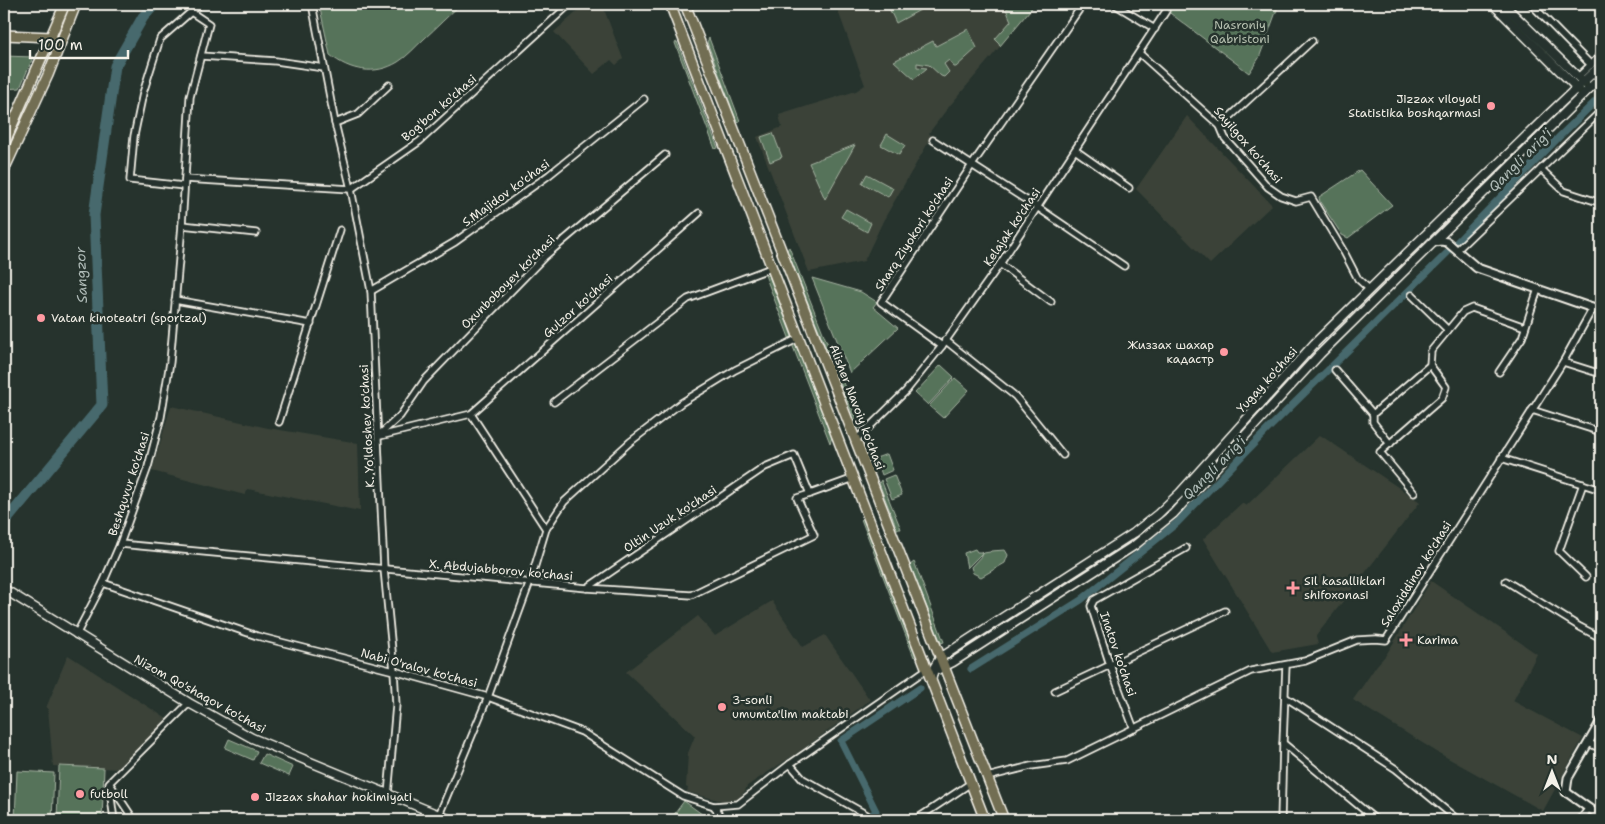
<svg xmlns="http://www.w3.org/2000/svg" width="1605" height="824" font-family="'Shantell Sans',sans-serif">
  <style>
    .built { fill: #3b4339 }
    .green { fill: #56735a; stroke: #a5b2a1 }
    .lines { fill: none; stroke-linecap: round; stroke-linejoin: round }
    .canal { stroke: #47696d; stroke-width: 7 }
    .river { stroke: #47696d; stroke-width: 11 }
    .minor-casing { stroke: #f4f1e8; stroke-width: 9 }
    .tertiary-casing { stroke: #f4f1e8; stroke-width: 11 }
    .secondary-casing { stroke: #f4f1e8; stroke-width: 11 }
    .primary-casing { stroke: #f4f1e8; stroke-width: 12 }
    .minor { stroke: #26332d; stroke-width: 5.5 }
    .tertiary { stroke: #26332d; stroke-width: 7 }
    .secondary { stroke: #26332d; stroke-width: 8 }
    .primary { stroke: #726e52; stroke-width: 9 }
    .poi-dot { fill: #ff9aa2; stroke: #26332d; stroke-width: 2 }
    .labels { text-anchor: middle; dominant-baseline: central; stroke-width: 5; stroke-linejoin: round; paint-order: stroke }
    .park-label { font-size: 12px; fill: #b5bfaf; stroke: #26332d }
    .poi-label { font-size: 12px; fill: #f4f1e8; stroke: #26332d; text-anchor: start }
    .street-label { font-size: 12px; fill: #f4f1e8; stroke: #26332d }
    .water-label { font-size: 14px; font-style: italic; fill: #afbbb7; stroke: #26332d }
  </style>
  <rect width="100%" height="100%" fill="#26332d"/>
  <filter id="ink" filterUnits="userSpaceOnUse"><feTurbulence type="fractalNoise" baseFrequency=".02" numOctaves="2"/><feDisplacementMap in="SourceGraphic" scale="10" xChannelSelector="R" yChannelSelector="G"/><feConvolveMatrix kernelMatrix="1 2 1 2 8 2 1 2 1" color-interpolation-filters="sRGB"/></filter>
  <g filter="url(#ink)">
    <g class="built">
      <polygon points="586,4 602,4 623,59 616,65 611,60 594,74 554,32"/>
      <polygon points="841,4 1036,4 947,109 929,133 932,136 883,221 864,261 809,272 757,137 782,127 779,115 856,91 865,85 837,8"/>
      <polygon points="1187,116 1272,205 1210,264 1136,189"/>
      <polygon points="171,406 268,428 358,443 360,511 248,489 245,495 152,471"/>
      <polygon points="1320,435 1420,502 1316,636 1318,644 1272,652 1203,539 1242,503 1246,506"/>
      <polygon points="1431,581 1537,654 1513,701 1583,738 1543,811 1437,752 1353,700 1377,665 1386,655"/>
      <polygon points="772,601 803,647 825,635 870,700 803,749 747,786 745,791 737,800 730,799 730,803 687,792 688,788 686,787 688,753 695,736 626,672 698,616 715,636"/>
      <polygon points="68,655 167,719 120,769 53,766 48,708 46,708"/>
    </g>
    <g class="green">
      <path d="M319,4H461C449,15 437,27 424,39C416,46 408,56 398,62C375,76 350,71 330,55Z"/>
      <polygon points="887,4 917,4 920,10 896,23"/>
      <polygon points="1018,4 1035,4 1000,46 999,43 995,39 1011,21 1006,9"/>
      <polygon points="1158,4 1279,4 1259,58 1249,73"/>
      <polygon points="968,29 977,48 956,67 954,67 949,60 944,64 949,72 944,77 941,76 929,65 917,63 917,67 927,68 914,79 894,61 933,41 936,46"/>
      <polygon points="709,38 740,121 737,122 707,42"/>
      <polygon points="677,42 718,148 715,149 675,43"/>
      <polygon points="4,56 33,57 20,88 4,89"/>
      <polygon points="773,133 782,157 770,162 761,137"/>
      <polygon points="887,134 905,145 899,155 881,145"/>
      <polygon points="855,145 825,199 809,163"/>
      <polygon points="1360,170 1392,205 1348,238 1342,235 1320,202 1319,197"/>
      <polygon points="867,174 893,188 888,197 862,183"/>
      <polygon points="846,209 871,223 867,232 841,217"/>
      <polygon points="789,247 861,428 858,428 787,250"/>
      <polygon points="765,275 769,276 793,339 790,340"/>
      <polygon points="812,278 861,292 877,302 873,307 898,328 850,373"/>
      <polygon points="795,342 832,437 830,443 792,344"/>
      <polygon points="941,365 954,377 928,405 915,393"/>
      <polygon points="955,378 969,390 943,418 929,406"/>
      <polygon points="887,454 893,470 882,475 876,458"/>
      <polygon points="894,475 902,495 892,499 884,479"/>
      <polygon points="881,480 901,529 897,529 879,483"/>
      <polygon points="861,519 865,520 917,655 914,657"/>
      <polygon points="975,549 977,552 983,552 967,568 964,553"/>
      <polygon points="1005,550 1008,555 1005,563 981,577 973,573 971,567 984,553 990,552 991,551"/>
      <polygon points="914,562 915,564 944,642 941,643 910,565"/>
      <polygon points="229,739 257,751 253,760 225,748"/>
      <polygon points="264,754 293,767 289,776 259,763"/>
      <polygon points="59,766 104,768 102,820 57,820"/>
      <polygon points="17,771 54,773 52,820 15,820"/>
      <polygon points="684,801 710,820 670,820"/>
    </g>
    <g class="lines">
      <g class="canal">
        <polyline points="1457,242 1560,136 1601,96"/>
        <polyline points="971,669 1081,600 1177,523 1270,427 1447,253"/>
        <polyline points="866,820 876,811 841,741 920,688"/>
      </g>
      <polyline class="river" points="4,523 102,405 94,215 115,66 143,17 155,4"/>
      <g class="minor-casing">
        <g id="minor">
          <polyline points="312,4 335,123 351,189 371,291 384,569 394,671 396,705 388,795"/>
          <polyline points="1114,4 1155,29"/>
          <polyline points="1531,4 1591,65"/>
          <polyline points="1139,53 1220,126 1225,138 1268,187 1281,196 1296,201 1311,197 1344,252 1358,279 1369,289"/>
          <polyline points="201,56 276,61 324,68"/>
          <polyline points="1578,77 1601,55"/>
          <polyline points="335,123 358,114 389,85"/>
          <polyline points="1220,126 1312,41"/>
          <polyline points="933,140 1037,207 1124,266"/>
          <polyline points="1075,150 1129,188"/>
          <polyline points="1541,169 1564,191 1601,203"/>
          <polyline points="185,179 351,189 420,141 570,4"/>
          <polyline points="184,186 130,180 134,136 143,93 160,39 200,4"/>
          <polyline points="182,225 256,233"/>
          <polyline points="1457,250 1601,111"/>
          <polyline points="1000,264 1051,302"/>
          <polyline points="371,291 455,242 549,175 644,99"/>
          <polyline points="1412,295 1448,330"/>
          <polyline points="175,300 311,324"/>
          <polyline points="945,340 1015,396 1063,455"/>
          <polyline points="942,346 881,302 972,165 1083,4"/>
          <polyline points="1563,362 1601,374"/>
          <polyline points="1335,370 1373,414 1373,422 1390,444"/>
          <polyline points="1499,372 1522,338 1538,289"/>
          <polyline points="554,402 688,299 771,268"/>
          <polyline points="1532,410 1601,432"/>
          <polyline points="471,414 546,529"/>
          <polyline points="1373,414 1430,365"/>
          <polyline points="279,422 340,230"/>
          <polyline points="378,436 400,416 424,381 544,257 665,155"/>
          <polyline points="380,436 471,414 699,213"/>
          <polyline points="856,440 906,391 942,346 1000,264 1166,11"/>
          <polyline points="1501,458 1601,490"/>
          <polyline points="1583,484 1559,551 1586,577"/>
          <polyline points="1414,493 1380,452 1442,398 1446,387 1430,365 1431,351 1463,312 1472,308 1525,327"/>
          <polyline points="120,544 587,588 691,595 814,535 797,498 810,494"/>
          <polyline points="1506,581 1580,627 1601,638"/>
          <polyline points="103,583 257,636 394,671 488,697 582,732 683,796 714,806 738,804 790,764 927,669"/>
          <polyline points="587,588 765,467 794,455 810,494 854,478"/>
          <polyline points="76,635 103,583 120,544 148,467 161,417 170,362 182,225 190,97 209,24 191,12"/>
          <polyline points="1286,665 1283,743 1376,820"/>
          <polyline points="1055,691 1225,611"/>
          <polyline points="1285,697 1396,769 1458,820"/>
          <polyline points="1134,729 1110,665 1091,606 1094,600 1186,548"/>
          <polyline points="1589,743 1601,749"/>
          <polyline points="790,764 803,779 867,815"/>
          <polyline points="987,777 1031,766 1067,761 1251,671 1305,661 1357,640 1376,639 1386,640 1563,362 1593,308"/>
          <polyline points="110,784 134,820"/>
          <polyline points="714,806 722,820"/>
          <polyline points="439,815 488,697 530,582 546,529 564,502 630,442 681,403 735,370 799,338"/>
          <polyline points="114,820 109,783 189,703"/>
          <polyline points="421,820 425,810"/>
          <polyline points="915,820 971,783"/>
          <polyline points="1281,820 1283,743"/>
          <polyline points="1580,820 1589,808"/>
        </g>
      </g>
      <g class="tertiary-casing">
        <g id="tertiary">
          <polyline points="1434,242 1441,241 1447,242 1477,268 1601,311"/>
          <polyline points="1601,721 1568,778 1566,792 1601,817"/>
        </g>
      </g>
      <g class="secondary-casing">
        <g id="secondary">
          <polyline points="1493,4 1580,91"/>
          <polyline points="1503,4 1586,85"/>
          <polyline points="4,589 189,703 252,738 451,820"/>
          <polyline points="939,669 953,662 1135,545 1173,514 1320,354 1601,77"/>
          <polyline points="931,681 934,668 940,658 1134,533 1158,514 1180,493 1315,343 1548,115 1601,65"/>
        </g>
      </g>
      <g class="primary-casing">
        <g id="primary">
          <polyline points="670,4 985,820"/>
          <polyline points="685,4 1004,820"/>
          <polyline points="4,35 52,37"/>
          <polyline points="4,144 65,4"/>
          <polyline points="4,170 48,75 76,4"/>
        </g>
      </g>
      <use href="#minor" class="minor"/>
      <use href="#tertiary" class="tertiary"/>
      <use href="#secondary" class="secondary"/>
      <use href="#primary" class="primary"/>
    </g>
  </g>
  <g class="poi-dot">
    <circle cx="1491" cy="106" r="5"/>
    <circle cx="41" cy="318" r="5"/>
    <circle cx="1224" cy="352" r="5"/>
    <path d="M1290.5 580.5h5v5h5v5h-5v5h-5v-5h-5v-5h5z"/>
    <path d="M1403.5 632.5h5v5h5v5h-5v5h-5v-5h-5v-5h5z"/>
    <circle cx="722" cy="707" r="5"/>
    <circle cx="80" cy="794" r="5"/>
    <circle cx="255" cy="797" r="5"/>
  </g>
  <g class="labels">
    <g class="park-label">
      <text x="1240" y="25">Nasroniy<tspan x="1240" dy="14">Qabristoni</tspan></text>
    </g>
    <g class="poi-label">
      <text x="1481" y="99" text-anchor="end">Jizzax viloyati<tspan x="1481" dy="14">Statistika boshqarmasi</tspan></text>
      <text x="51" y="318">Vatan kinoteatri (sportzal)</text>
      <text x="1214" y="345" text-anchor="end">Жиззах шахар<tspan x="1214" dy="14">кадастр</tspan></text>
      <text x="1304" y="581">Sil kasalliklari<tspan x="1304" dy="14">shifoxonasi</tspan></text>
      <text x="1417" y="640">Karima</text>
      <text x="732" y="700">3-sonli<tspan x="732" dy="14">umumta'lim maktabi</tspan></text>
      <text x="90" y="794">futboll</text>
      <text x="265" y="797">Jizzax shahar hokimiyati</text>
    </g>
    <g class="street-label">
      <text transform="translate(439 108) rotate(-41)">Bog'bon ko'chasi</text>
      <text transform="translate(1248 145) rotate(49)">Sayilgox ko'chasi</text>
      <text transform="translate(506 193) rotate(-36)">S.Majidov ko'chasi</text>
      <text transform="translate(1012 227) rotate(-56)">Kelajak ko'chasi</text>
      <text transform="translate(914 234) rotate(-57)">Sharq Ziyokori ko'chasi</text>
      <text transform="translate(508 282) rotate(-45)">Oxunboboyev ko'chasi</text>
      <text transform="translate(578 306) rotate(-42)">Gulzor ko'chasi</text>
      <text transform="translate(1267 380) rotate(-48)">Yugay ko'chasi</text>
      <text transform="translate(857 407) rotate(69)">Alisher Navoiy ko'chasi</text>
      <text transform="translate(367 426) rotate(-93)">K. Yo'ldoshev ko'chasi</text>
      <text transform="translate(129 484) rotate(-72)">Beshquvur ko'chasi</text>
      <text transform="translate(670 519) rotate(-34)">Oltin Uzuk ko'chasi</text>
      <text transform="translate(501 570) rotate(5)">X. Abdujabborov ko'chasi</text>
      <text transform="translate(1416 574) rotate(-58)">Saloxiddinov ko'chasi</text>
      <text transform="translate(1118 654) rotate(71)">Inatov ko'chasi</text>
      <text transform="translate(419 668) rotate(15)">Nabi O'ralov ko'chasi</text>
      <text transform="translate(200 694) rotate(29)">Nizom Qo'shaqov ko'chasi</text>
    </g>
    <g class="water-label">
      <text transform="translate(1520 160) rotate(-45)">Qangli arig'i</text>
      <text transform="translate(81 275) rotate(-92)">Sangzor</text>
      <text transform="translate(1214 468) rotate(-45)">Qangli arig'i</text>
    </g>
  </g>
  <rect width="1605" height="824" fill="none" stroke="#26332d" stroke-width="20"/>
  <rect x="10" y="10" width="1585" height="804" fill="none" stroke="#f4f1e8" stroke-width="2" filter="url(#ink)"/>
  <g transform="translate(1552 772)" stroke="#26332d" stroke-width="4" paint-order="stroke">
  <path d="M0-4L9 19L0 12L-9 19Z" fill="#f4f1e8"/>
  <text y="-8" font-size="14" font-weight="bold" text-anchor="middle" fill="#f4f1e8">N</text>
  </g>
  <path d="M30 50v8h98v-8" fill="none" stroke="#f4f1e8" stroke-width="2.5"/>
  <text x="38" y="50" font-size="15" fill="#f4f1e8" stroke="#26332d" stroke-width="4" paint-order="stroke">100 m</text>
</svg>
